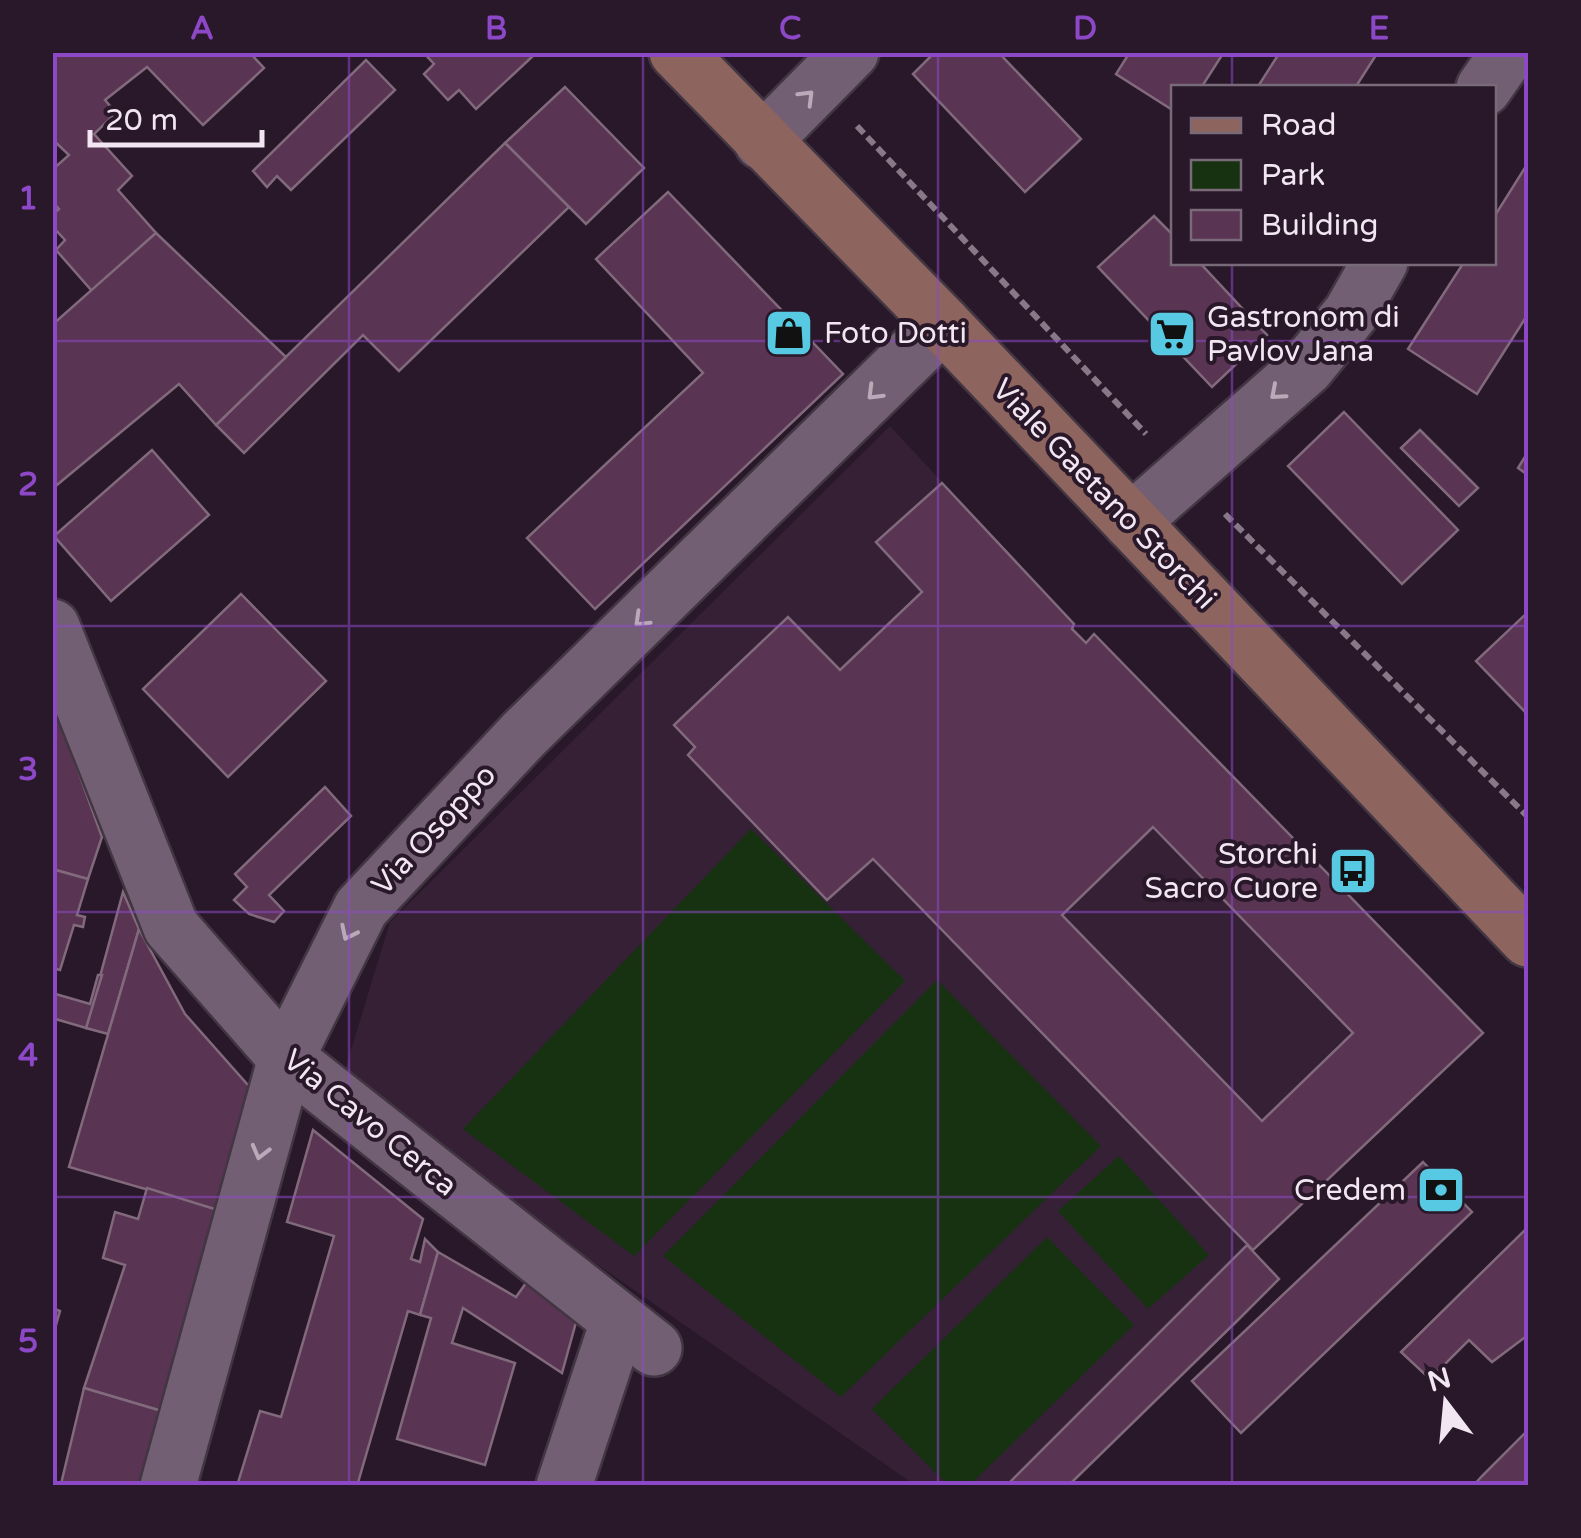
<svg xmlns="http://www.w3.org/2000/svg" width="1581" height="1538" font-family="'Varela Round',sans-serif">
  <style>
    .built { fill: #352035 }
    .green { fill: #173211 }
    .building { fill: #593453; stroke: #816a7c; stroke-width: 2.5; fill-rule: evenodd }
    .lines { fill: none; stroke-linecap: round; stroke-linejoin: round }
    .street-casing { stroke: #423642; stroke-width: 60 }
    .secondary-casing { stroke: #423642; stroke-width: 60 }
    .path { stroke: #877987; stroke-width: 6; stroke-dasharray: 10 5; stroke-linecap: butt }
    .street { stroke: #735f73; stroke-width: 55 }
    .secondary { stroke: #8e645f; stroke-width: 55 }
    .oneway { stroke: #b9a9b9 }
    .grid { fill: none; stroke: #8d48c7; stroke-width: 2.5; stroke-opacity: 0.55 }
    .labels { text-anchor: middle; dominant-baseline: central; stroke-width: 8; stroke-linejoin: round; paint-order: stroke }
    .poi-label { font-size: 30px; fill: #f2e6f2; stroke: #291829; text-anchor: start }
    .street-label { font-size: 30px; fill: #f2e6f2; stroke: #291829 }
    .neatline { fill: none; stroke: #8d48c7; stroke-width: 4 }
    .grid-label { font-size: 32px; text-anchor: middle; font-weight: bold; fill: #8d48c7 }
  </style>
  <rect width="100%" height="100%" fill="#291829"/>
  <polygon class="built" points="890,426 1074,624 1072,629 1085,642 1094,634 1483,1033 1253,1250 1279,1279 1068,1486 915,1485 340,1086 390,922"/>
  <g class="green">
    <polygon points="751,829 905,981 634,1256 463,1129"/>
    <polygon points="937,980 1101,1146 841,1397 663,1256"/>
    <polygon points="1119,1156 1209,1255 1148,1309 1058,1211"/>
    <polygon points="1047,1237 1134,1325 970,1485 948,1485 872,1409"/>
  </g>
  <g class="building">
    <polygon points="53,52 249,52 264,68 203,125 147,67 105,100 116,113 94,134 132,176 118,190 156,233 92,291 56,250 65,240 52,226 52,215 59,209 52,201 52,170 69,155 52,139"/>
    <polygon points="423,52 532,52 534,55 476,109 459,90 448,100 424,74 434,64"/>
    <polygon points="935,52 998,52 1081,139 1025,192 913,74"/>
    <polygon points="1130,52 1224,52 1201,88 1174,88 1174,111 1116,74"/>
    <polygon points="1280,52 1378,52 1355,88 1257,88"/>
    <polygon points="366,60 395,90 291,190 277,176 267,187 253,171"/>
    <polygon points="565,87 644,168 586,224 505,143"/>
    <polygon points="505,143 569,207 399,371 363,335 244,453 216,425"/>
    <polygon points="1528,163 1528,314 1477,394 1408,349 1464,262 1494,262 1494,217"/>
    <polygon points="668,192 843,374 595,609 527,538 703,373 596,259"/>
    <polygon points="1154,216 1174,236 1174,262 1199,262 1267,335 1212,387 1098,267"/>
    <polygon points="156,233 286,357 216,425 179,384 52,489 52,325"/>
    <polygon points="1344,412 1458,530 1402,584 1288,466"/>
    <polygon points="1420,430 1478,488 1459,506 1401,448"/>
    <polygon points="152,450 209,515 111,601 54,536"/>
    <polygon points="1528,452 1528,475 1518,468"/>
    <path d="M942,483L1074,624L1072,629L1086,643L1094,634L1483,1033L1253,1250L873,859L827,900L688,755L695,747L674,725L788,617L840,670L922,592L876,542ZM1153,827L1353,1033L1262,1121L1062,915Z"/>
    <polygon points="241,594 326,681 228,777 143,689"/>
    <polygon points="1528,612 1528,715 1476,661"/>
    <polygon points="54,704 102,837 88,879 52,869"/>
    <polygon points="325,787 351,816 269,895 284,911 274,922 249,914 234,900 247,887 235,874"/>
    <polygon points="52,869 88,879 77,915 85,917 83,927 74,925 60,970 52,968"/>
    <polygon points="123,892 139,929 108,1034 86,1028"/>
    <polygon points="139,929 185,1014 255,1093 221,1211 69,1167"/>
    <polygon points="98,975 102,975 86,1028 52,1018 52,993 90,1004"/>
    <polygon points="313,1130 423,1219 411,1259 420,1262 425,1239 438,1252 420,1315 408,1311 357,1486 237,1486 260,1411 281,1417 334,1236 287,1222"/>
    <polygon points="1423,1162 1472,1212 1241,1433 1192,1381"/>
    <polygon points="147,1188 221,1211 165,1412 84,1388 125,1265 103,1258 115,1212 138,1219"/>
    <polygon points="1528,1227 1528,1335 1492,1362 1469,1340 1430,1379 1401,1352"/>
    <polygon points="1247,1245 1279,1279 1240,1318 1068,1486 1006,1486"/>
    <polygon points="438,1252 516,1297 526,1283 578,1315 562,1373 463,1308 452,1343 515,1363 485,1465 397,1439 431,1318 420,1315"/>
    <polygon points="52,1308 60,1311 52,1339"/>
    <polygon points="84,1388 165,1412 142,1486 61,1484"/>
    <polygon points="1528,1430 1528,1486 1473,1486 1482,1476"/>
  </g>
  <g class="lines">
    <g class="street-casing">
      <g id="street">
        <polyline points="1484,88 1509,52"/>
        <polyline points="762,142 851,52"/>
        <polyline points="1131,522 1307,367 1351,313 1380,262"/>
        <polyline points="52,627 171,927 286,1058 654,1348"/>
        <polyline points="168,1486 286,1058 361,908 524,734 943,324"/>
        <polyline points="564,1486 618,1322"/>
      </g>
    </g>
    <g class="secondary-casing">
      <polyline id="secondary" points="677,52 943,324 1528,939"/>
    </g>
    <g class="path">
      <polyline points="857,126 1146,434"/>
      <polyline points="1225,514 1528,817"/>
    </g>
    <use href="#street" class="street"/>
    <use href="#secondary" class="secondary"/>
  </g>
  <defs><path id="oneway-chevron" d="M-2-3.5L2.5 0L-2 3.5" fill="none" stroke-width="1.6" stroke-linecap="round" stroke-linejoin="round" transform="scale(2.5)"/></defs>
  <g class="oneway">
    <use href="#oneway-chevron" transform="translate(807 97) rotate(-45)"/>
    <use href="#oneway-chevron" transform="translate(874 393) rotate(135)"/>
    <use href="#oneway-chevron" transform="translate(1277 393) rotate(139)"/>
    <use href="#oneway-chevron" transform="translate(641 620) rotate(136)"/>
    <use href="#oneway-chevron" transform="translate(348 933) rotate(116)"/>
    <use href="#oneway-chevron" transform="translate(260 1152) rotate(105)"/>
  </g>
  <path class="grid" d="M349,52V1486M643,52V1486M938,52V1486M1232,52V88M1232,262V1486M52,341H1528M52,626H1528M52,912H1528M52,1197H1528"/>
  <defs>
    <g id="shop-square" transform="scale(2.5)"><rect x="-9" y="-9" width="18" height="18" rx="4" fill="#57c9e2" stroke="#291829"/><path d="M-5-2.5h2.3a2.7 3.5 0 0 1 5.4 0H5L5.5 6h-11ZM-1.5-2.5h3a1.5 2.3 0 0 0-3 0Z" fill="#111"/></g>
    <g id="supermarket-square" transform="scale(2.5)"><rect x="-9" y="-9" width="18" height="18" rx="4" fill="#57c9e2" stroke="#291829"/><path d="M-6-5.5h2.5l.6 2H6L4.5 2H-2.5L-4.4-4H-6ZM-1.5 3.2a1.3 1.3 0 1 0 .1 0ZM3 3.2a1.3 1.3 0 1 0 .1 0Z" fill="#111"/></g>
    <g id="bus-square" transform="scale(2.5)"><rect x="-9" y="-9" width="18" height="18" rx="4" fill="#57c9e2" stroke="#291829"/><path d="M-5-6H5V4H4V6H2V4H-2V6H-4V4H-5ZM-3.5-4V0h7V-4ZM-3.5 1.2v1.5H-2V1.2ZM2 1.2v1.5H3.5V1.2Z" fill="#111"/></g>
    <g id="bank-square" transform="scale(2.5)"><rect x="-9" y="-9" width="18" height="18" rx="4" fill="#57c9e2" stroke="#291829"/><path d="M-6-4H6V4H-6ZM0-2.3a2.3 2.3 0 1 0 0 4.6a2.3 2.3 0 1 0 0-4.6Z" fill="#111"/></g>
  </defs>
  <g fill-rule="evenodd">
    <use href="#shop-square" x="789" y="333"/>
    <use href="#supermarket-square" x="1172" y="334"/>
    <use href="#bus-square" x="1353" y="871"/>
    <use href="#bank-square" x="1441" y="1190"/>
  </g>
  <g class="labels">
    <g class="poi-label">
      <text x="1207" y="317">Gastronom di<tspan x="1207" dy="34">Pavlov Jana</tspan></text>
      <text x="824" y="333">Foto Dotti</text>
      <text x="1318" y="854" text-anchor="end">Storchi<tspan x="1318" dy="34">Sacro Cuore</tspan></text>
      <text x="1406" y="1190" text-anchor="end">Credem</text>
    </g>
    <g class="street-label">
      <text transform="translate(1104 494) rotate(46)">Viale Gaetano Storchi</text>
      <text transform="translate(434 830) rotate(-47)">Via Osoppo</text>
      <text transform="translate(370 1123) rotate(39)">Via Cavo Cerca</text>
    </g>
  </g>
  <rect width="1581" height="1538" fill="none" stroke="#291829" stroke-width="110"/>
  <rect x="1171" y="85" width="325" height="180" fill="#291829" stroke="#796a79" stroke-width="2.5"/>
  <rect x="1191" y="118" width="50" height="15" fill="#8e645f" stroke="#796a79" stroke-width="2.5"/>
  <text x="1261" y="135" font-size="30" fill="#f2e6f2">Road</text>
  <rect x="1191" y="160" width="50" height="30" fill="#173211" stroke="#796a79" stroke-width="2.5"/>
  <text x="1261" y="185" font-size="30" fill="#f2e6f2">Park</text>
  <rect x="1191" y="210" width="50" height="30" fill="#593453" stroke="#796a79" stroke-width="2.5"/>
  <text x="1261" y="235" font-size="30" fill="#f2e6f2">Building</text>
  <g transform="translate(1446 1403) rotate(344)" stroke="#291829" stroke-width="8" paint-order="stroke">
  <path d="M0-8L18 38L0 25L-18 38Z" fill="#f2e6f2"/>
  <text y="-15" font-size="28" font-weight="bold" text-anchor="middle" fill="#f2e6f2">N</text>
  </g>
  <path d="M90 130v15h172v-15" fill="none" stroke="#f2e6f2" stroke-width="5"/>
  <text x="105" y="130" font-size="30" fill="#f2e6f2" stroke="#291829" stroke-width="8" paint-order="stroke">20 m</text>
  <rect x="55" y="55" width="1471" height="1428" class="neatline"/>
  <g class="grid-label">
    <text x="202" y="39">A</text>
    <text x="496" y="39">B</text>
    <text x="790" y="39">C</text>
    <text x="1085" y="39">D</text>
    <text x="1379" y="39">E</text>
    <text x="28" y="209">1</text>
    <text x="28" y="495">2</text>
    <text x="28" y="780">3</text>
    <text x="28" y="1066">4</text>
    <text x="28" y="1352">5</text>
  </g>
</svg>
